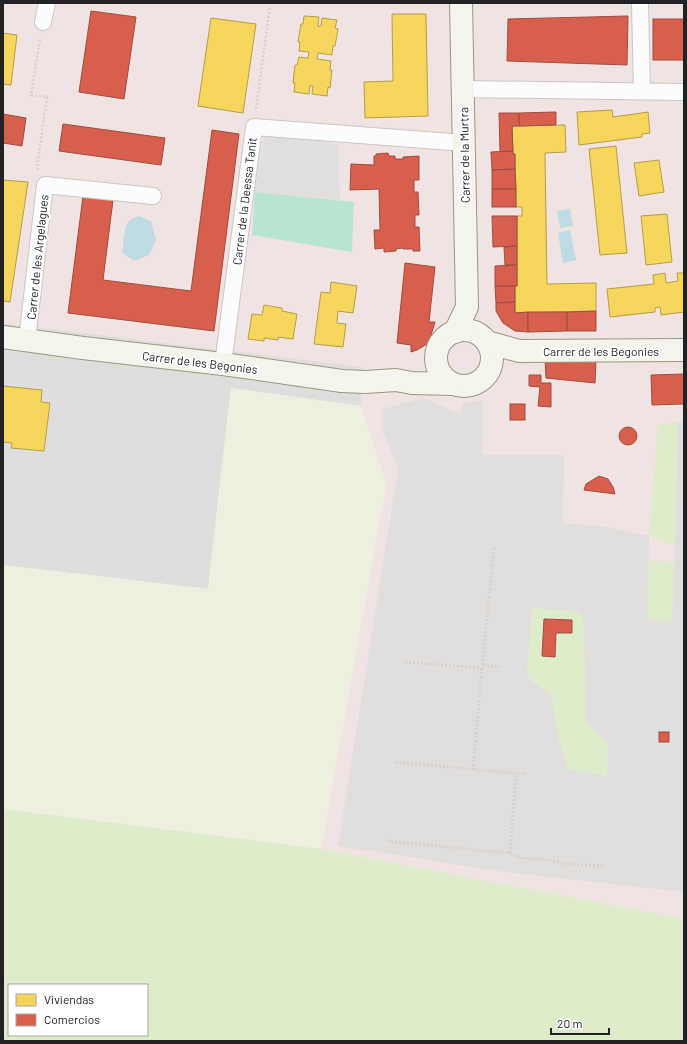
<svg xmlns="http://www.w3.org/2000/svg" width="687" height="1044" font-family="Barlow,sans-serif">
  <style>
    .residential { fill: #dfdedc }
    .commercial { fill: #f1e3e1 }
    .farmland { fill: #efefdf }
    .grass { fill: #ddeccb; fill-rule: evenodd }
    .pitch { fill: #b7e6d2 }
    .parking { fill: #e0dfde; fill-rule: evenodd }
    .water { fill: #bfdbe3 }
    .homes { fill: #f6d55c; stroke: #b69f4b }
    .shops { fill: #d6604d; stroke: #a04d40 }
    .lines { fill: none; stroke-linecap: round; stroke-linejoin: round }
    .street-casing { stroke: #c9c8c7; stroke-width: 18 }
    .secondary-casing { stroke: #999a82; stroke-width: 24 }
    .path { stroke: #dccecd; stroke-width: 2.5; stroke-dasharray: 2 2; stroke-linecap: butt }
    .street { stroke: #fdfcfc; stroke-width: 16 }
    .secondary { stroke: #f4f4ed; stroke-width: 22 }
    .labels { text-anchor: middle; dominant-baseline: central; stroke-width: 4; stroke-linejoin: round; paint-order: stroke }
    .street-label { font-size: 12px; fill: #222; stroke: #fff }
  </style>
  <rect width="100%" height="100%" fill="#f0eeeb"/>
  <polygon class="residential" points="3,323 364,367 361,406 231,388 208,589 3,565"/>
  <polygon class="commercial" points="3,3 684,3 684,919 321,849 386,485 361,406 364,367 3,323"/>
  <polygon class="farmland" points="231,388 361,406 386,485 321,849 3,809 3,565 208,589"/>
  <g class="grass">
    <polygon points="678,422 675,545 649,536 658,425"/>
    <polygon points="648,561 674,562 672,622 646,621"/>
    <path d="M532,608L581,612L583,616L587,722L608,743L607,776L567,769L557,732L551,695C542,689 531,684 527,672Z"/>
    <path d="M3,809L321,849L684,919V1041H3ZM9,985H147V1035H9Z"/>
  </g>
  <polygon class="pitch" points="255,192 354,202 352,252 252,235"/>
  <g class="parking">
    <polygon points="268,134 338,144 340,200 255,192 262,141"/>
    <path d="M423,398L460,414L463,404L483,400L482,455H564L563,523L602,526L649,536L647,621H672L675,545L678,422H684V892L512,873L338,846L398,469L382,428V409ZM532,608L580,612L583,616L587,722L608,743L607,776L567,769L557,732L551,695L534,683L528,676L527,672Z"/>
  </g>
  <g class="water">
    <polygon points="570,209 573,226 560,228 557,211"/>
    <path d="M139,216L151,221L156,240L149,255L134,261L123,253C123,243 123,228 130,220C132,218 137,217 139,216Z"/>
    <polygon points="570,230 576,260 563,263 558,233"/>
  </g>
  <g class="homes">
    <polygon points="392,14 426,14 428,116 365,118 364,82 393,81"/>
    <polygon points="304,16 319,17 318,26 321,26 322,18 337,20 335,28 338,29 335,46 333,46 332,55 318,53 317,59 331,61 330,70 332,70 330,88 328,87 327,96 312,94 313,86 310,86 309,94 294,92 295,83 293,83 295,65 297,65 299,57 308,58 309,52 299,51 300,42 298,42 301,24 303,24"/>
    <polygon points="211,18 256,24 243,113 198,106"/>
    <polygon points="3,33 17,35 11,85 3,84"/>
    <polygon points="612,110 613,117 648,112 650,133 642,134 642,137 579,145 577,112"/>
    <polygon points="565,125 566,152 545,153 547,284 596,283 596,311 515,313 515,286 517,286 517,216 522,216 522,207 516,207 515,154 513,154 512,126"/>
    <polygon points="616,146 627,253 600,255 589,149"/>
    <polygon points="659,160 664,192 639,196 634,163"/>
    <polygon points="3,180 28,182 10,302 3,301"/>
    <polygon points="667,214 672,262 646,265 641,216"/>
    <polygon points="665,273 666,283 678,281 677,273 684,273 684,312 661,315 660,307 655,308 655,312 610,317 607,289 654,284 653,275"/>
    <polygon points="331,282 357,286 353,313 338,311 337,323 346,324 343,347 314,344 321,292 330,293"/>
    <polygon points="264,305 282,308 282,311 297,314 293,339 278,337 278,340 264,338 264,341 248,339 252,314 262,315"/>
    <polygon points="3,386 42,390 41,402 50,403 44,451 11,448 12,443 3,442"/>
  </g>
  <g class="shops">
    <polygon points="91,11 136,17 124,99 79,92"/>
    <polygon points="628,16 627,65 507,61 508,19"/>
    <rect x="653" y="19" width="31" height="41"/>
    <polygon points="556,112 556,125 519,126 519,113"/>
    <polygon points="499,113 519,113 519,126 512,126 513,151 500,152"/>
    <polygon points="3,114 26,118 22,146 3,143"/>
    <polygon points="63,124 165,138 161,165 59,151"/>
    <polygon points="212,130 239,134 214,331 68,313 83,196 113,200 103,280 191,291"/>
    <polygon points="513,151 513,154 515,154 515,169 492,170 491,152"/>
    <polygon points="388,153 389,156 395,156 395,159 403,159 403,157 419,156 419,180 414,180 414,192 418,192 419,215 415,215 415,227 419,227 420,251 413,251 413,249 403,249 403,248 396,249 396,251 384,252 384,248 375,249 374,230 380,230 379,189 350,190 351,164 374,165 374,156 376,156 376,154"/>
    <polygon points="515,169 516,189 492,189 492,170"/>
    <rect x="492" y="189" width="24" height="18"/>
    <polygon points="492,216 517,216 517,246 493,247"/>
    <polygon points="517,246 517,265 505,265 504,247"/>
    <polygon points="405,263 435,267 429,322 435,322 430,339 427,344 417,350 411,352 411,345 397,343"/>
    <polygon points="517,265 517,286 495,286 495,266"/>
    <polygon points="495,286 515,286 515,302 496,303"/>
    <polygon points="515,302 515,313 528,312 528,332 515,331 503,323 496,311 496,303"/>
    <polygon points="596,311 596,331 567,331 567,312"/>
    <polygon points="528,312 567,312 567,331 528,332"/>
    <polygon points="545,359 596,360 595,383 546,378"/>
    <polygon points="684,374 684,404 652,405 651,375"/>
    <polygon points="529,375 541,375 541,383 551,383 551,407 538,406 540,387 529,386"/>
    <rect x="510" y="404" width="15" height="16"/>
    <circle cx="628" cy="436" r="9"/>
    <polygon points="599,476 608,479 613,487 615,494 584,490 586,484"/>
    <polygon points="544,619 572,620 572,633 556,633 555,657 542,656"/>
    <rect x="659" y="732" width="10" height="10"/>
  </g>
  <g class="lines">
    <g class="street-casing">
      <g id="street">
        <polyline points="640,3 642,91"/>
        <polyline points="43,22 47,3"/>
        <polyline points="463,89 684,92"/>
        <polyline points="27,340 45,185 153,196"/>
        <polyline points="223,364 254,127 464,143"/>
      </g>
    </g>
    <g class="secondary-casing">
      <g id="secondary">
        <circle cx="464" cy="358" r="28"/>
        <polyline points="455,332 467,307 461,3"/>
        <polyline points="3,337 83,348 223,364 342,381 365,382 396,380 412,383 452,384"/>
        <polyline points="487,342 519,351 684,350"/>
      </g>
    </g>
    <g class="path">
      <polyline points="256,109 270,6"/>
      <polyline points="38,170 37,167 47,97 31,95 40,39"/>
      <polyline points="405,662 482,668 494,546"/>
      <polyline points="483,665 500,667"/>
      <polyline points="395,762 525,774"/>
      <polyline points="473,770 482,668"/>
      <polyline points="387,841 508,853 522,858 551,860 565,864 605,866"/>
      <polyline points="510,853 516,774"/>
    </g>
    <use href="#street" class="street"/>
    <use href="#secondary" class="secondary"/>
  </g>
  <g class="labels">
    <g class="street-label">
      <text transform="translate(464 155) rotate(-91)">Carrer de la Murtra</text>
      <text transform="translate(244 201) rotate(-83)">Carrer de la Deessa Tanit</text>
      <text transform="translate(37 257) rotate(-84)">Carrer de les Argelagues</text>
      <text x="601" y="351">Carrer de les Begonies</text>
      <text transform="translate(200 362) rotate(7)">Carrer de les Begonies</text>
    </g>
  </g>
  <rect width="687" height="1044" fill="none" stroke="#222222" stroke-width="8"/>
  <rect x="8" y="984" width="140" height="52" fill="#ffffff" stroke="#a7a7a7"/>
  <rect x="16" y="994" width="20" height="12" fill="#f6d55c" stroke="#a7a7a7"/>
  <text x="44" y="1004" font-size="12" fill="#222222">Viviendas</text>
  <rect x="16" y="1014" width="20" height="12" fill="#d6604d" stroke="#a7a7a7"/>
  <text x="44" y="1024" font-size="12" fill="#222222">Comercios</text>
  <path d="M551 1028v6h58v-6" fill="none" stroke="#222222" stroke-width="2"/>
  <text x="557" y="1028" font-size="12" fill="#222222" stroke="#ffffff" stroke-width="3" paint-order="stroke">20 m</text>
</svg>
